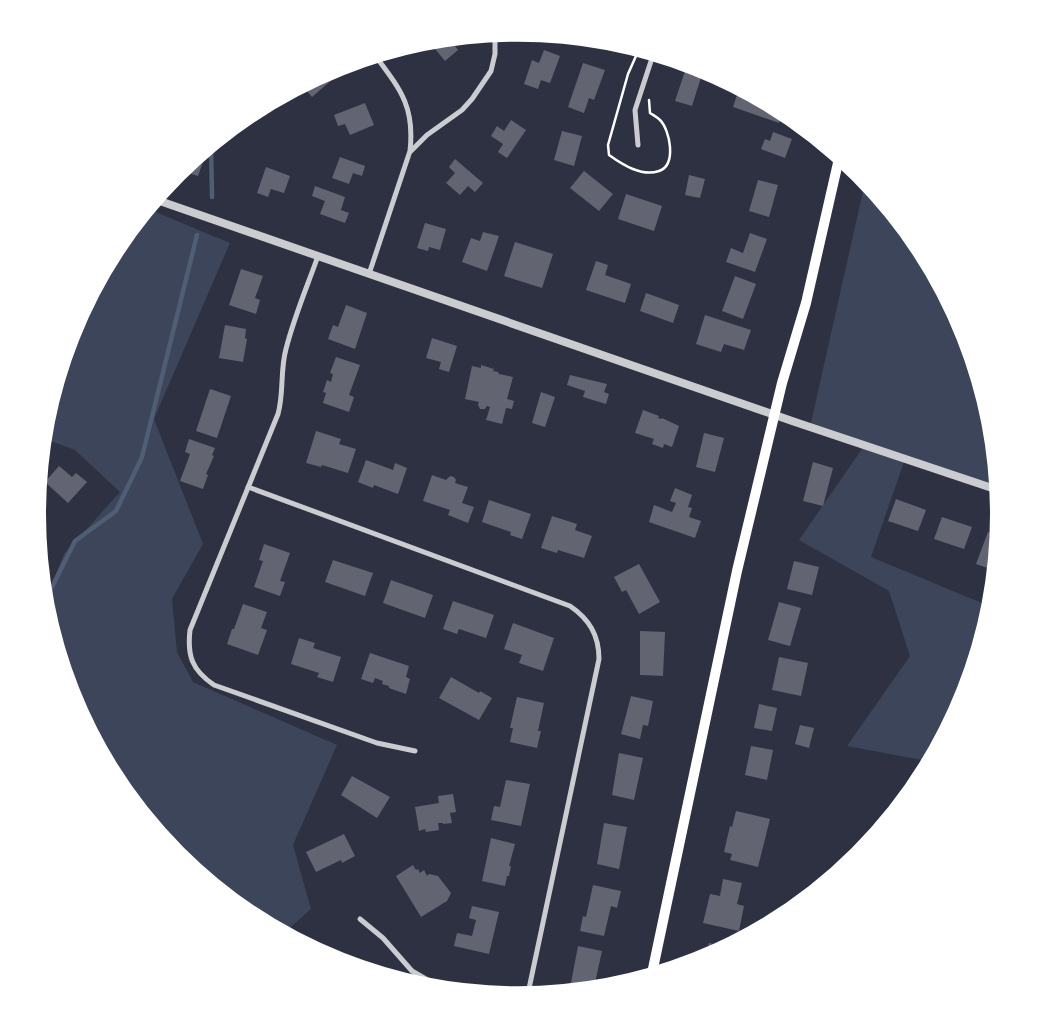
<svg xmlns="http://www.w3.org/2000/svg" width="1037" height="1029" font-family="'IBM Plex Serif',serif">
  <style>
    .green { fill: #3c4559 }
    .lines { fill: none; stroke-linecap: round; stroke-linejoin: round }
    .stream { stroke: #4f5d75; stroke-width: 4.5 }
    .building { fill: #626471 }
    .path { stroke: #fff; stroke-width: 2.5 }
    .minor { stroke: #caccd0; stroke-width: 5 }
    .tertiary { stroke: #caccd0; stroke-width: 8 }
    .primary { stroke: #fff; stroke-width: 10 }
    .rim { fill: none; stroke: #fff; stroke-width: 6 }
  </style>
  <rect width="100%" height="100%" fill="#2d3142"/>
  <g class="green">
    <polygon points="866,178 922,246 966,329 994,420 1001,493 905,459 871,557 994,608 966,700 933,762 847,746 910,656 889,591 799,540 864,446 810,427"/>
    <polygon points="146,208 230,243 154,419 203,544 172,599 177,652 193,682 337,745 293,845 311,909 282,935 249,917 176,857 115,783 71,700 43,609 43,606 64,554 120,492 75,450 42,438 43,420 67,342 69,345 98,278 116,245"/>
  </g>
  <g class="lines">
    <g class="stream">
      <polyline points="211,143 212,197"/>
      <polyline points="43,605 75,541 116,511 142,457 197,235"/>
    </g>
  </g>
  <g class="building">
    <polygon points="448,37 458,50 445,61 431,44 424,50 417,41"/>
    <polygon points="544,50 560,56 550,83 541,80 538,89 524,84 532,60 539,63"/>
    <polygon points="583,63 605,70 594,100 589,98 584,113 568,107"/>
    <polygon points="687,65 703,71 692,106 675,101"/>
    <polygon points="336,66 341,72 312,97 306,90 315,82 312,78"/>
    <polygon points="740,86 788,112 796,119 795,121 782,116 779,123 733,107"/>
    <polygon points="365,103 374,125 350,135 345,124 338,126 334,115"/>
    <polygon points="511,120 526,130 507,158 498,152 503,144 491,136 497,126 504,131"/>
    <polygon points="562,131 582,136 574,166 554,160"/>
    <polygon points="773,132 792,139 785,158 761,149 765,139 770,141"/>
    <polygon points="201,151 206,153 198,176 182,171 183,166"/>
    <polygon points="340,157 365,166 362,176 353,173 349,184 332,178"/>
    <polygon points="455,159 483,183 475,192 468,186 460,195 446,183 455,173 449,167"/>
    <polygon points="266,167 290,176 284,193 271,189 268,197 257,193"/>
    <polygon points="584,171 613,194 599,211 570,188"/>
    <polygon points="689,175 705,179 700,198 685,195"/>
    <polygon points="758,180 778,185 769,217 749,211"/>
    <polygon points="315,186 345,197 341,210 349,213 345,223 320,214 325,201 312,196"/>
    <polygon points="626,194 662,206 654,231 618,219"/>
    <polygon points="425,223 446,229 440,250 429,247 428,251 417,248"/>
    <polygon points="483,232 499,236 487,271 462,262 471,238 480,241"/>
    <polygon points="750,233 767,239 755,272 726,262 731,248 743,253"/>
    <polygon points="515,242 553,254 542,288 504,276"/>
    <polygon points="596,261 608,265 605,275 631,284 625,303 586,290"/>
    <polygon points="241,269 263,276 255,298 260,300 256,314 229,305"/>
    <polygon points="735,276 756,284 743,319 722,311"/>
    <polygon points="646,293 679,305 673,323 640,311"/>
    <polygon points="346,305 367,313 355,349 328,339 333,325 338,327"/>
    <polygon points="705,315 751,330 744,350 724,344 721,352 696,344"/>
    <polygon points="225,325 246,329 245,338 247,339 243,362 219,358"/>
    <polygon points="432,338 457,346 449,372 439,369 441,362 426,358"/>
    <polygon points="336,357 360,365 349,395 354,397 349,412 323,403 326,393 323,392 327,380 331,382 333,374 330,373"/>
    <polygon points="481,365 494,369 493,371 498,372 499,374 513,377 507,399 514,401 512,409 506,408 502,424 486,420 490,407 487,406 485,409 480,409 478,405 479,402 465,399 472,366 481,368"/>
    <polygon points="570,375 607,384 604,392 609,394 606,404 583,397 585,391 567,385"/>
    <polygon points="210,389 231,396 217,438 196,431"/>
    <polygon points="541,392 555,397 545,427 532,423"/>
    <polygon points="643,410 659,416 658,418 661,419 662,418 679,426 672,447 664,444 663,448 652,444 654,439 635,433"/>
    <polygon points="316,431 341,439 339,444 356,449 348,473 322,465 321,467 306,463"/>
    <polygon points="704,433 724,438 715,472 696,467"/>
    <polygon points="189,439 215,448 212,455 214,456 206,474 208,475 203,489 180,481 190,454 185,452"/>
    <polygon points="366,460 393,470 395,463 407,468 398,494 374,485 373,488 358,482"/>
    <polygon points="813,462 833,468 823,506 803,501"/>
    <polygon points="59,466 72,477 76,473 87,482 68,503 45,482"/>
    <polygon points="432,475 446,480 450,476 454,477 456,480 455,483 468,487 462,503 474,507 468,523 448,515 450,510 423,501"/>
    <polygon points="675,488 692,495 688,507 692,508 689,517 701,521 695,538 649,522 654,505 672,512 676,503 670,501"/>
    <polygon points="896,499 926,510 918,531 888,521"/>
    <polygon points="489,500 531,514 522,539 510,535 511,532 482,522"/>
    <polygon points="552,516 577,524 575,530 592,536 584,558 558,550 557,553 541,548"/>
    <polygon points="942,517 972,527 964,549 934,539"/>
    <polygon points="988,532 1001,537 999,560 997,560 993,570 976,564"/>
    <polygon points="264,544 290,553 280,581 285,582 280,596 254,587 263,561 259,560"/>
    <polygon points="333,560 373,573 365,596 325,582"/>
    <polygon points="794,561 819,567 812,595 787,589"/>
    <polygon points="639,564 660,602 639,614 626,590 622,592 614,577"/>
    <polygon points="391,580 433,595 425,618 383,603"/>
    <polygon points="453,601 494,615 486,638 459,629 457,634 443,629"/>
    <polygon points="779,602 801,608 790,646 768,640"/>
    <polygon points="243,604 267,612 261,628 267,630 258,655 227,644 232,629 234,629"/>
    <polygon points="513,623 554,638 543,671 519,663 522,655 504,649"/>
    <polygon points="640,631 665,632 663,676 640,675"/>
    <polygon points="299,638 315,643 313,648 341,657 333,682 317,677 319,673 291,664"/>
    <polygon points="370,653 409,666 406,677 410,679 406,694 389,688 389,686 382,684 383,681 375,678 373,683 361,679"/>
    <polygon points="779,657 808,663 801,696 772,690"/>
    <polygon points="451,677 479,693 480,691 492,698 479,720 439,698"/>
    <polygon points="631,696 653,701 648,726 643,725 640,739 621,734"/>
    <polygon points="517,697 544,703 538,731 541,731 537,748 510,742 513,728 510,728"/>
    <polygon points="759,704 777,708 772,731 754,728"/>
    <polygon points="800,725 814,728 809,748 795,744"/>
    <polygon points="751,746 773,750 767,780 745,775"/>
    <polygon points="619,753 643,758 634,800 612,795"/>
    <polygon points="352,776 390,797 377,818 341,795"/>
    <polygon points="506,780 530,784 521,826 491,820 494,806 500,807"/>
    <polygon points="453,794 456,812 450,813 452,823 443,824 443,823 438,823 439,830 426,832 425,829 419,831 415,807 439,803 438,796"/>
    <polygon points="736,811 770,819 758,867 730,860 732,854 724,852 730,826 732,827"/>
    <polygon points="604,823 627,827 619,869 597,864"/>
    <polygon points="344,834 355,856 342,863 341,860 316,872 306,852"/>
    <polygon points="491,838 515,844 509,866 511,866 509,876 507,876 505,886 482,881"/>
    <polygon points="413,865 416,870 418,869 420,873 424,870 427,876 429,874 438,876 451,893 447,901 421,917 396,876"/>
    <polygon points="723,879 742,883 737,904 744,906 739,931 703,923 710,894 720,896"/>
    <polygon points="593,885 621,891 617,908 611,906 604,936 580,931 583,916 586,917"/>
    <polygon points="472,906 499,912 489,954 454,946 457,933 472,936 476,920 469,918"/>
    <polygon points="709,943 731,948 704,962"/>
    <polygon points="578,946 602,951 593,992 570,988"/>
  </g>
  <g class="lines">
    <path class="path" d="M640,47L628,74L608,145L609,155C623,165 642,177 659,171C677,165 670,130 660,120C657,117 653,115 650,113L649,100"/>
    <g class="minor">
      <polyline points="638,145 635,110 653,55 656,52"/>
      <polyline points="411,151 427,135 462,110 472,99 491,71 495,54 495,32"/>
      <path d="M318,256C307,287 294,317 286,349C280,370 284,393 278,414L190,630C187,656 192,670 214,685L377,743L415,751"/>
      <path d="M369,274L410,151C415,106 400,89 374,54"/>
      <path d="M248,487L570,606C589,619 599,635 599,659L527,998"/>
      <polyline points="360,919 383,938 412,971 438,986 454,993"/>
    </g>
    <polyline class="tertiary" points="154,199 795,422 1001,491"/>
    <polyline class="primary" points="651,978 737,571 782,383 806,303 840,154"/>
  </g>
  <path d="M0 0H1037V1029H0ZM43 514a475 475 0 1 1 950 0a475 475 0 1 1-950 0Z" fill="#fff" fill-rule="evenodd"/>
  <path class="rim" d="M43 514a475 475 0 1 1 950 0a475 475 0 1 1-950 0Z"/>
</svg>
